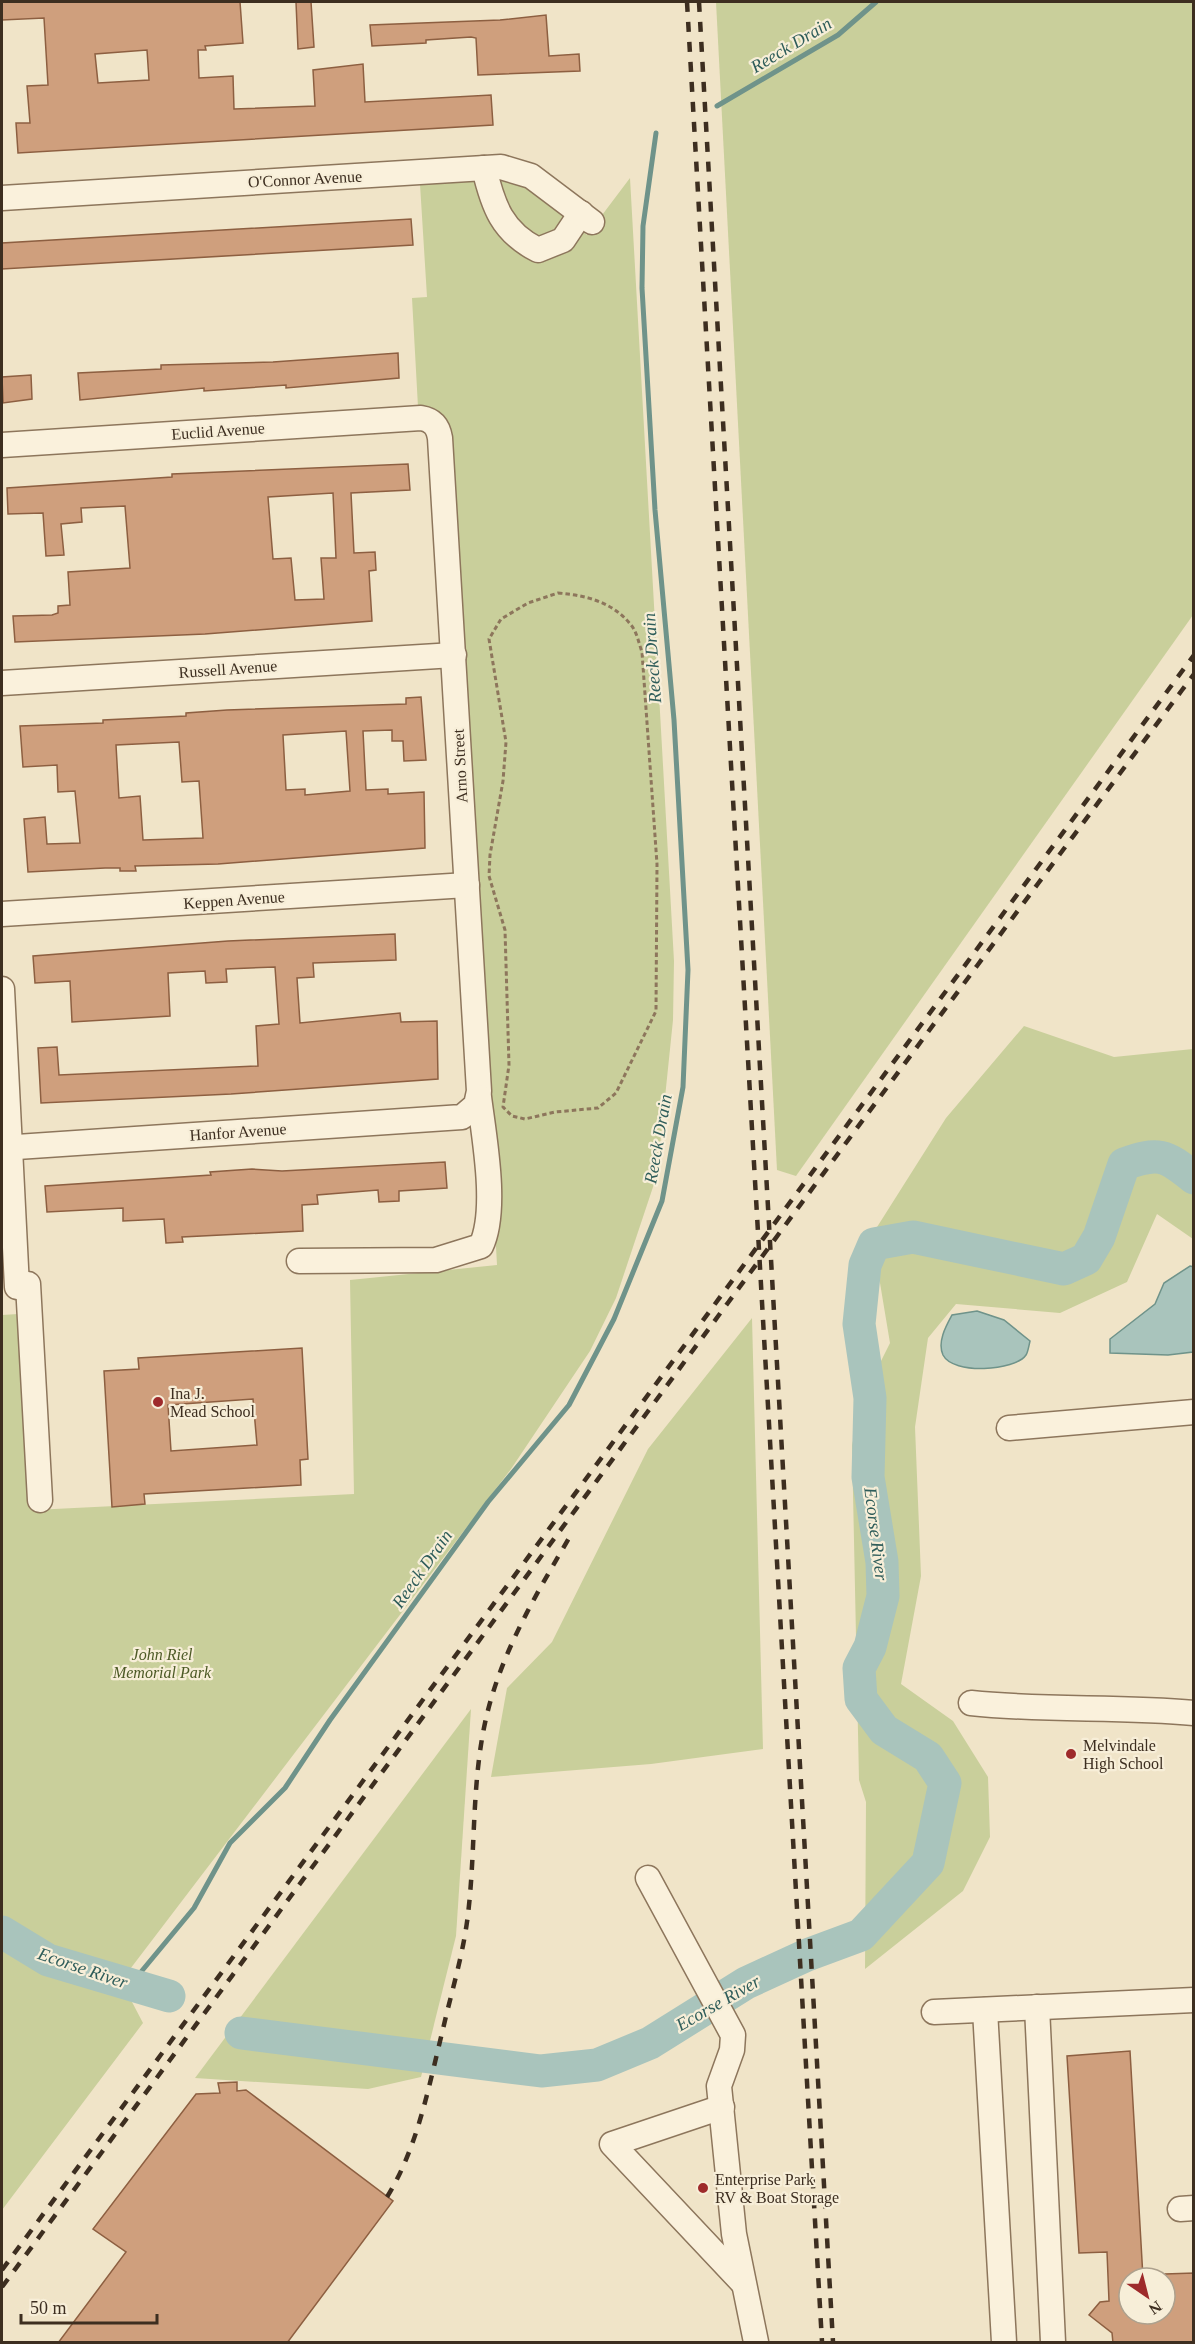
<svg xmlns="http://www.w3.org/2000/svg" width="1195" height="2344" font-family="'Times New Roman',serif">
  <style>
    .green { fill: #c9cf9b }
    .water { fill: #a9c4bc; stroke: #6f938a; stroke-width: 1.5 }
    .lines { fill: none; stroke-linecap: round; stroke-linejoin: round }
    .stream { stroke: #6f938a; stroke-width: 5 }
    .river { stroke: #a9c4bc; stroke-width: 33 }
    .building { fill: #cf9f7d; stroke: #8d5f41; stroke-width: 1.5; fill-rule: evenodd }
    .minor-casing { stroke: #8d765c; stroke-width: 27 }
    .path { stroke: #8d765c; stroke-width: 3; stroke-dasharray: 4.5 3; stroke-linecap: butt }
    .minor { stroke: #faf1dc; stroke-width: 24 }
    .rail { stroke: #3d2e20; stroke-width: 4.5; stroke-dasharray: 10 10; stroke-linecap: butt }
    .poi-dot { fill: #9e2a2b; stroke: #f7eed8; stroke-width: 2 }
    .labels { text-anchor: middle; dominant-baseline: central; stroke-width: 4.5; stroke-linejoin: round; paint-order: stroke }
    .street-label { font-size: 16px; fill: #3d2e20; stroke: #f7eed8 }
    .poi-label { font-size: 16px; fill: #3d2e20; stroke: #f7eed8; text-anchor: start }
    .park-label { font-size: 16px; font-style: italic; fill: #4d5a26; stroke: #f7eed8 }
    .water-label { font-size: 18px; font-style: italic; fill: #2f5d5a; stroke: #f7eed8 }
  </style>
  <rect width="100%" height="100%" fill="#f0e4c8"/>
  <g class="green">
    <polygon points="716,2 1193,2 1193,615 796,1176 777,1170"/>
    <polygon points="630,178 674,961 673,1020 657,1175 616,1298 590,1351 511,1469 121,1981 143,2023 2,2210 2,1315 18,1314 34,1510 354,1494 350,1280 497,1265 452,435 418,407 412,298 427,297 420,184 506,179 524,186 587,235"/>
    <polygon points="1024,1026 1114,1057 1193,1049 1193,1239 1157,1214 1127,1282 1060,1313 956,1304 928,1338 915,1427 921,1576 901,1684 953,1721 988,1777 990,1837 963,1891 865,1969 866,1802 859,1780 852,1445 864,1395 890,1343 872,1235 946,1118"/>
    <polygon points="752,1318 763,1749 651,1764 491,1777 507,1688 552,1642 648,1449"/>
    <polygon points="471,1709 456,1936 421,2077 368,2089 195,2078"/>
  </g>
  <g class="water">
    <polygon points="1190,1266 1194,1267 1193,1352 1168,1355 1110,1353 1110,1339 1155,1304 1164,1283"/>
    <path d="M977,1311L1004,1320L1030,1341C1029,1345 1028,1352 1026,1355C1015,1371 953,1375 943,1355C937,1342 946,1326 952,1315Z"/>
  </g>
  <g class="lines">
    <g class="stream">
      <polyline points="717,106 838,35 876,2"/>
      <polyline points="131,1984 194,1908 230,1843 285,1788 330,1720 488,1502 569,1405 614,1319 662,1201 683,1087 688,970 674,720 655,510 642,288 643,226 656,133"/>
    </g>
    <g class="river">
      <polyline points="2,1932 48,1960 169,1996"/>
      <path d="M241,2033L541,2071L597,2065L650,2043L746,1983L807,1955L861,1935L928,1863L945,1783L928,1757L884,1730L861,1699L859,1668L870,1647L883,1596L882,1562L868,1477L870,1398L859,1324L865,1265L874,1244L913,1237L1064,1269L1086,1259L1099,1237L1124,1164C1158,1152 1165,1154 1194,1178"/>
    </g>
  </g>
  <g class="building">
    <path d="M2,2H240L243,43L205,46L206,50H198L199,78L233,76L234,109L315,106L313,70L363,64L365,102L491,95L493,125L18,153L16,123H30L27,86L48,85L44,18L2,20ZM147,50L149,80L98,83L95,54Z"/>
    <polygon points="296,2 311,2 314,47 298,49"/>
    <polygon points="546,15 549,56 579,54 580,71 478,75 476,38 471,37 426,40 426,43 372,46 370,25 500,20"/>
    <polygon points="411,219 413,245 2,269 2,243"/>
    <polygon points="398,353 399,378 286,388 286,385 204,391 204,388 80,400 78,373 161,369 161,365 273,362"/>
    <polygon points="31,375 32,399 3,403 2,377"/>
    <path d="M408,464L410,490L351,493L354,553L375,552L376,570L369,571L372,621L205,634L15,642L13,616L52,615L58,613V606L70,605L68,572L130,568L125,506L81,508L82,522L61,524L64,555L46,556L43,513L8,514L7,488L172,477V474ZM333,493L336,558H321L324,599L295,600L291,558L273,559L268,497Z"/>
    <path d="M421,697L426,760L404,761L403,741H392V730L363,731L366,790L388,789V794L424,792L425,848L218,864L135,866L136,871H120V868H105L28,872L24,819L45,817L47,844L80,843L75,791L58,792L57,765L23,767L20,726L103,723V720L186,716V713L227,710L406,704V698ZM346,731L350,791L305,795V789L286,790L283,735ZM179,742L182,782L199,781L203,838L143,840L140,796L119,798L116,745Z"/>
    <polygon points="395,934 396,960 313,963 314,977 297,978 300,1023 400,1013 401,1022 437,1021 438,1079 231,1094 41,1103 38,1048 57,1047 59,1075 258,1066 256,1026 279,1024 275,967 226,969 227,982 206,983 205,971 168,973 170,1016 72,1022 70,981 35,983 33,956 228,941"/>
    <polygon points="445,1162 447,1188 399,1191 399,1201 379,1202 378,1190 317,1195 318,1204 302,1205 303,1231 182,1237 183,1242 166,1243 164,1219 123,1221 123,1208 47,1212 45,1186 211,1175 210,1172 252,1169 282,1171"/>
    <path d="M302,1348L308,1459L300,1460L301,1485L144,1494L145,1504L112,1507L104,1371L139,1369L138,1358ZM253,1399L257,1445L171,1451L168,1405Z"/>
    <polygon points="1130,2051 1143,2278 1129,2278 1129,2314 1165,2314 1165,2274 1194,2273 1194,2343 1113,2343 1112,2333 1089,2315 1100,2302 1109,2301 1107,2252 1079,2253 1067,2056"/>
    <polygon points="237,2082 237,2091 246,2090 393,2201 287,2343 58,2343 126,2252 93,2229 196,2094 220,2093 218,2083"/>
  </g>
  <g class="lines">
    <g class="minor-casing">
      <g id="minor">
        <path d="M484,168C493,206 502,232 538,250L563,240L581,213"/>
        <polyline points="2,198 501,167 531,176 592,222"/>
        <path d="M2,445L421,418C433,420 438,426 440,438L479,1091L476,1105L462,1117L2,1148"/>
        <polyline points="2,683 454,655"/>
        <polyline points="2,914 467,885"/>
        <polyline points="2,989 17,1287"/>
        <path d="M299,1261L436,1260L481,1246C498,1210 484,1137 479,1097"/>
        <polyline points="28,1284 40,1500"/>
        <polyline points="1009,1428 1194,1412"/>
        <path d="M971,1703C1045,1711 1120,1706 1194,1713"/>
        <polyline points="648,1878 733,2035 732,2050 719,2086 734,2234 756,2342"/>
        <polyline points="1037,2007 1053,2342"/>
        <polyline points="985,2010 1004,2342"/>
        <polyline points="934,2012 1194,2000"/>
        <polyline points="722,2107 612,2144 742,2282"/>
        <polyline points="1180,2209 1194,2208"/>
      </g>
    </g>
    <path class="path" d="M558,593C585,595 613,602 631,625C637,632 639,644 642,652L657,864L656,1011L616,1093L598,1108L555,1112L525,1119L512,1116L503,1107L509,1065L505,930L489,876L490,855L503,781L506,742L489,639L501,619L528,603Z"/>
    <use href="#minor" class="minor"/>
    <g class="rail">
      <polyline points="687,2 822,2342"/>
      <polyline points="699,2 833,2342"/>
      <path d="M387,2197C418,2147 429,2085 443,2029C451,1994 462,1958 467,1922C476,1856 471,1788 485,1723C500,1653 537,1593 572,1533"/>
      <polyline points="2,2270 1194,655"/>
      <path d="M2,2287C400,1750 794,1210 1194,674"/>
    </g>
  </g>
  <g class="poi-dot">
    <circle cx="158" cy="1402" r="6"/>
    <circle cx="1071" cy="1754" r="6"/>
    <circle cx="703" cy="2188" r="6"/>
  </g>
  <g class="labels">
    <g class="street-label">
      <text transform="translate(305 179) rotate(-3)">O'Connor Avenue</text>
      <text transform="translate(218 431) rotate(-4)">Euclid Avenue</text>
      <text transform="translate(228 669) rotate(-4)">Russell Avenue</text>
      <text transform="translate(460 766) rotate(-93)">Arno Street</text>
      <text transform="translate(234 900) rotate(-4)">Keppen Avenue</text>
      <text transform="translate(238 1132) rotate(-4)">Hanfor Avenue</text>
    </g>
    <g class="poi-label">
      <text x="170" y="1393">Ina J.<tspan x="170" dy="18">Mead School</tspan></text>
      <text x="1083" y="1745">Melvindale<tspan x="1083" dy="18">High School</tspan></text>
      <text x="715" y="2179">Enterprise Park<tspan x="715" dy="18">RV &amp; Boat Storage</tspan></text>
    </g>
    <g class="park-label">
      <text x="162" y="1654">John Riel<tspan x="162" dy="18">Memorial Park</tspan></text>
    </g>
    <g class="water-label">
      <text transform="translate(791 45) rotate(-31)">Reeck Drain</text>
      <text transform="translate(652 658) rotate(-94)">Reeck Drain</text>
      <text transform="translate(658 1139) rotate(-80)">Reeck Drain</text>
      <text transform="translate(876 1534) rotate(83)">Ecorse River</text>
      <text transform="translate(422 1569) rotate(-55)">Reeck Drain</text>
      <text transform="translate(83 1968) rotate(19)">Ecorse River</text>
      <text transform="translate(718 2003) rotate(-30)">Ecorse River</text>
    </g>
  </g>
  <rect width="1195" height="2344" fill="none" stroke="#3d2e20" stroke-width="6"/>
  <g transform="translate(1147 2296) rotate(145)"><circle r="28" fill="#f7eed8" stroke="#ada18e" stroke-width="1.5"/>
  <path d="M0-4.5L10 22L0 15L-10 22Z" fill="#9e2a2b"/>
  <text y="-9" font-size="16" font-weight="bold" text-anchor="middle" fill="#3d2e20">N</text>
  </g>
  <path d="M21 2314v9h136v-9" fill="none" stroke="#3d2e20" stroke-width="3"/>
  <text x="30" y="2314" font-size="18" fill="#3d2e20" stroke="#f7eed8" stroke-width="4.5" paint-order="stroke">50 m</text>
</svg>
